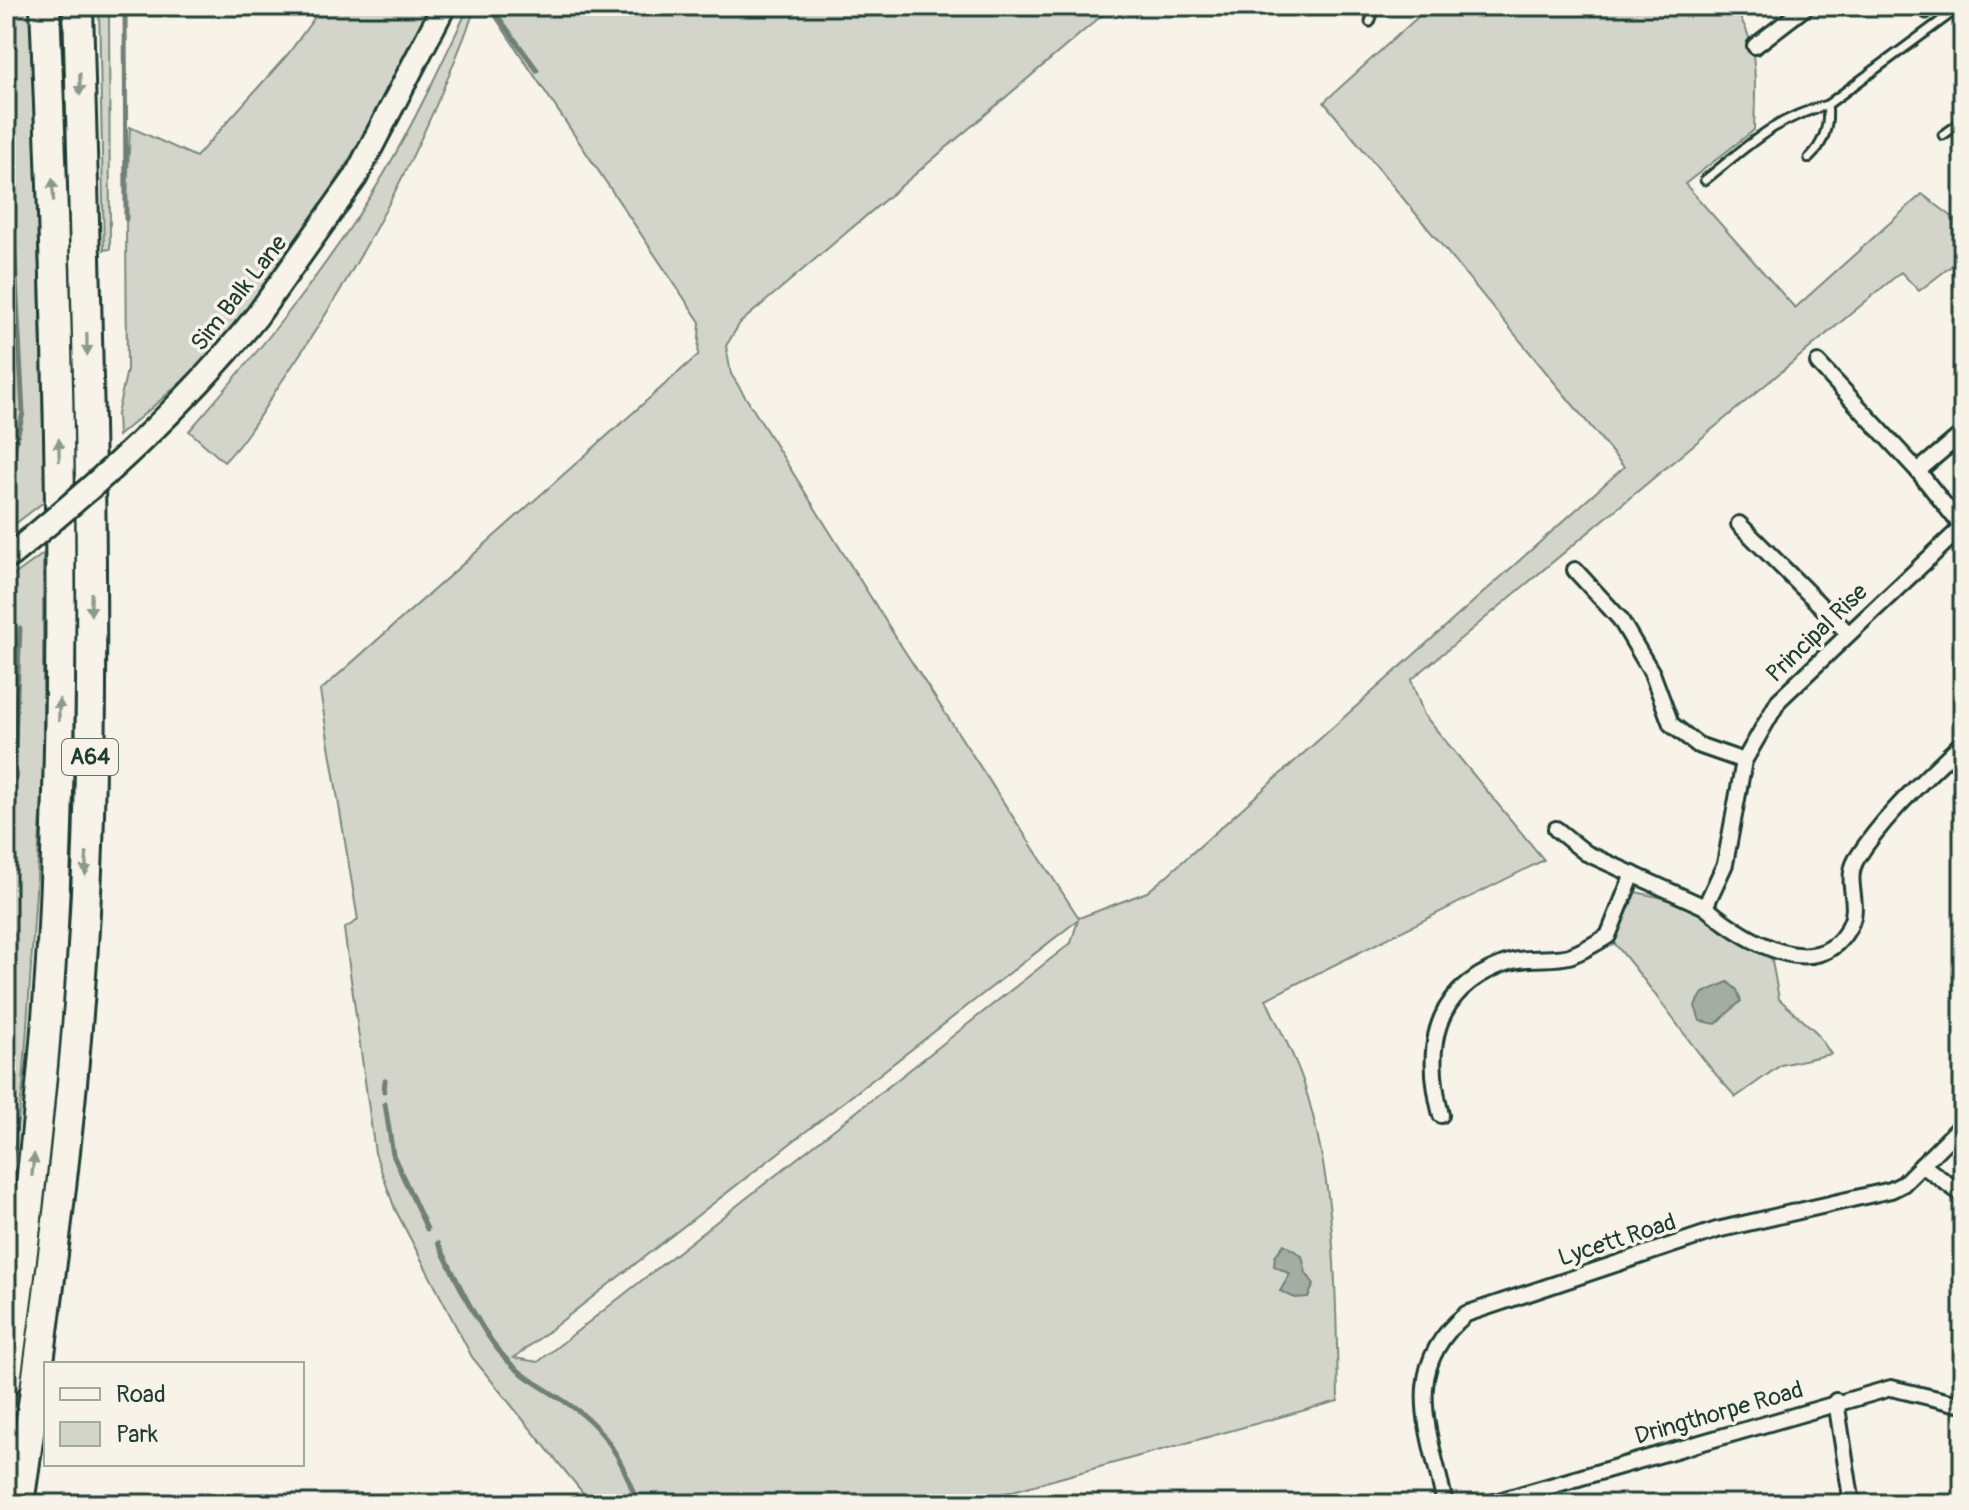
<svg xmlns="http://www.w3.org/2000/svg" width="1969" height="1510" font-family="Pangolin,sans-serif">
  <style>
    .green { fill: #d3d5ca; stroke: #79897f; stroke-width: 2; fill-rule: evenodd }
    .water { fill: #a4ada3; stroke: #6f8077; stroke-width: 2 }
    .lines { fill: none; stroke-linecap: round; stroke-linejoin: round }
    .stream { stroke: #6f8077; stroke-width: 5 }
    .lane-casing { stroke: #1f3d34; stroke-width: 13 }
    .street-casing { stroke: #1f3d34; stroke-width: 20 }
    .secondary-casing { stroke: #1f3d34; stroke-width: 28 }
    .highway-casing { stroke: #1f3d34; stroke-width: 34 }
    .lane { stroke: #f7f3e8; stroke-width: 7 }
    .street { stroke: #f7f3e8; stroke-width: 14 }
    .secondary { stroke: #f7f3e8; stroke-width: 22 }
    .highway { stroke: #f7f3e8; stroke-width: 28 }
    .secondary-bridge-casing { stroke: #1f3d34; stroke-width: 28; stroke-linecap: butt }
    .secondary-bridge { stroke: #f7f3e8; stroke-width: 22 }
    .oneway { fill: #8b988e }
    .labels { text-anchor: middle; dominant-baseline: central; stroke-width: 7; stroke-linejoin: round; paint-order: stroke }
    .shield { fill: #f7f3e8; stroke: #60746a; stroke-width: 2 }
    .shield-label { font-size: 22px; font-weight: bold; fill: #1f3d34 }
    .street-label { font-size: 24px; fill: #1f3d34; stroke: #f7f3e8 }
  </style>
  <rect width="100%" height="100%" fill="#f7f3e8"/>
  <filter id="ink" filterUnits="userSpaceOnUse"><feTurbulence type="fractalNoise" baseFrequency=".0125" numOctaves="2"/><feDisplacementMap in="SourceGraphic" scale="16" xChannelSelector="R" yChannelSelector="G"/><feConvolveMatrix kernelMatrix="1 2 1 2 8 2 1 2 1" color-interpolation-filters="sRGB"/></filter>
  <g filter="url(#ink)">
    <g class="green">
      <polygon points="6,6 32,6 45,501 6,531"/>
      <polygon points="99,6 109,6 110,249 104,250"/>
      <path d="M323,6H431C372,132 297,255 204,359C179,387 147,411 118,436L117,414L127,370L126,219L130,127L196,157L288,54Z"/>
      <path d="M469,6H476C428,137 363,263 284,378C265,406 248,438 224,462L189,431C260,350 329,267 384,174C416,119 442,63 469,6Z"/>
      <path d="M493,6H1113L740,323L726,346L731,374L900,644L1079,918L1147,892L1163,879L1624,467L1324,102L1430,6H1731C1761,37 1755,90 1754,130L1685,184L1795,308L1922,194L1963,225V257L1919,291L1901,272L1411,680L1424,715L1544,860L1266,999C1278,1027 1295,1055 1304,1084C1337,1189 1336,1292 1338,1401L966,1504H592L472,1357L395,1209L375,1153L344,929L358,920L320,691L698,355L700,322L491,11ZM1078,920L1071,943L538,1362L514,1358Z"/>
      <polygon points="43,554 43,786 23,1086 6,1207 6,581"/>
      <path d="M1626,890L1705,907L1770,950L1779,999L1816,1032L1831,1054L1781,1065L1736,1097C1689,1047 1654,987 1608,936Z"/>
    </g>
    <g class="water">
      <polygon points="1728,982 1737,990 1741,1001 1716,1024 1700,1021 1695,1006 1703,993"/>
      <polygon points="1284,1244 1302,1256 1306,1273 1314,1284 1308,1297 1295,1298 1280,1291 1290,1274 1274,1266 1275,1256"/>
    </g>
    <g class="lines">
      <g class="stream">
        <polyline points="125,6 126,219"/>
        <polyline points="491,7 537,70"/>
        <polyline points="6,88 23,413 8,474"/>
        <polyline points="6,929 20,628"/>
        <polyline points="384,1091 385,1080"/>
        <polyline points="385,1104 393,1155 427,1229"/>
        <path d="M438,1243C458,1281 477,1327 506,1359C530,1385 564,1396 589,1420C613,1442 628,1474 637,1504"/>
      </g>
      <g class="lane-casing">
        <g id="lane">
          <polyline points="1370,6 1374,11 1370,22"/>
          <polyline points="1919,6 1926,14"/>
          <polyline points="1943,135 1963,121"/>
          <path d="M1809,158C1823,145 1830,125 1827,105"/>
          <path d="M1705,180C1748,146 1773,119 1827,105L1961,6"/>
        </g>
      </g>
      <g class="street-casing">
        <g id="street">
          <polyline points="1755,46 1807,6"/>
          <polyline points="1818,363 1918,471"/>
          <polyline points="1963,433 1918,471 1963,528"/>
          <polyline points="1739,524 1848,633"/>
          <polyline points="1575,570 1620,619 1652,673 1671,724 1698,745 1744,761"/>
          <polyline points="1556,829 1586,853 1705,907 1725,864 1744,761 1779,700 1962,527"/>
          <path d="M1705,907C1741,937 1819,989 1850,925C1861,904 1844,881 1856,860C1883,816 1926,778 1963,742"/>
          <path d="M1441,1115C1424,1049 1432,991 1503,964C1526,955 1552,961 1569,956C1582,952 1596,943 1608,936L1633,874"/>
          <polyline points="1922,1165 1963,1195"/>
          <polyline points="1836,1401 1852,1504"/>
          <path d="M1445,1504C1430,1431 1399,1369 1466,1314L1717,1230L1891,1190L1903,1184L1963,1124"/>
          <polyline points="1488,1504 1891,1388 1963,1405"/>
        </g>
      </g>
      <g class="secondary-casing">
        <polyline id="secondary" points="257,316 355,178 444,6"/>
      </g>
      <g class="highway-casing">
        <g id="highway">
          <path d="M6,1381C27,1230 45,1079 53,927C68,620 58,313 45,6"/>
          <path d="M19,1504C52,1275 83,1045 89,814C96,544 85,275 78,6"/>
        </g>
      </g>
      <use href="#lane" class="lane"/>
      <use href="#street" class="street"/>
      <use href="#secondary" class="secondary"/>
      <use href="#highway" class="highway"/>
      <g class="secondary-bridge-casing">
        <path id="secondary-bridge" d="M6,559C97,485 183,408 257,316"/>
      </g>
      <use href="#secondary-bridge" class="secondary-bridge"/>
    </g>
    <defs><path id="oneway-solid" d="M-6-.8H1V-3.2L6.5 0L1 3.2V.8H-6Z" transform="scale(2)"/></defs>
    <g class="oneway">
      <use href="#oneway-solid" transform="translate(80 84) rotate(89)"/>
      <use href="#oneway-solid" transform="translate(53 190) rotate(-93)"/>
      <use href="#oneway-solid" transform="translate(87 344) rotate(89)"/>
      <use href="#oneway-solid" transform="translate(59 450) rotate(-91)"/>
      <use href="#oneway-solid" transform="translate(91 604) rotate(91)"/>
      <use href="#oneway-solid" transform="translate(59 710) rotate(-89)"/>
      <use href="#oneway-solid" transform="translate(86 864) rotate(93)"/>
      <use href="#oneway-solid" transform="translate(33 1165) rotate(-84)"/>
    </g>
  </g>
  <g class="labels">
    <rect class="shield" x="62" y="739" width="56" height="36" rx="6"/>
    <g class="shield-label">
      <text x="90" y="757">A64</text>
    </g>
    <g class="street-label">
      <text transform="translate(239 293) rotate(-52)">Sim Balk Lane</text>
      <text transform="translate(1817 633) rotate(-44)">Principal Rise</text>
      <text transform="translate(1617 1240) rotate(-18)">Lycett Road</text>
      <text transform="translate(1719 1413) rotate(-16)">Dringthorpe Road</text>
    </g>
  </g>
  <rect width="1969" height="1510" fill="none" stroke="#f7f3e8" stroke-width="32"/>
  <rect x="16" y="16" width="1937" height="1478" fill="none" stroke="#1f3d34" stroke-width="3" filter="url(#ink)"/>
  <rect x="44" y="1362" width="260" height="104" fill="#f7f3e8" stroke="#a1aaa0" stroke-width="2"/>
  <rect x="60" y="1388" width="40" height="12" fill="#f7f3e8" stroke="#a1aaa0" stroke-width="2"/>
  <text x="116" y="1402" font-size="24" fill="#1f3d34">Road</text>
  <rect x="60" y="1422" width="40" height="24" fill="#d3d5ca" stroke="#a1aaa0" stroke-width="2"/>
  <text x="116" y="1442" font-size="24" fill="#1f3d34">Park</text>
</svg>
